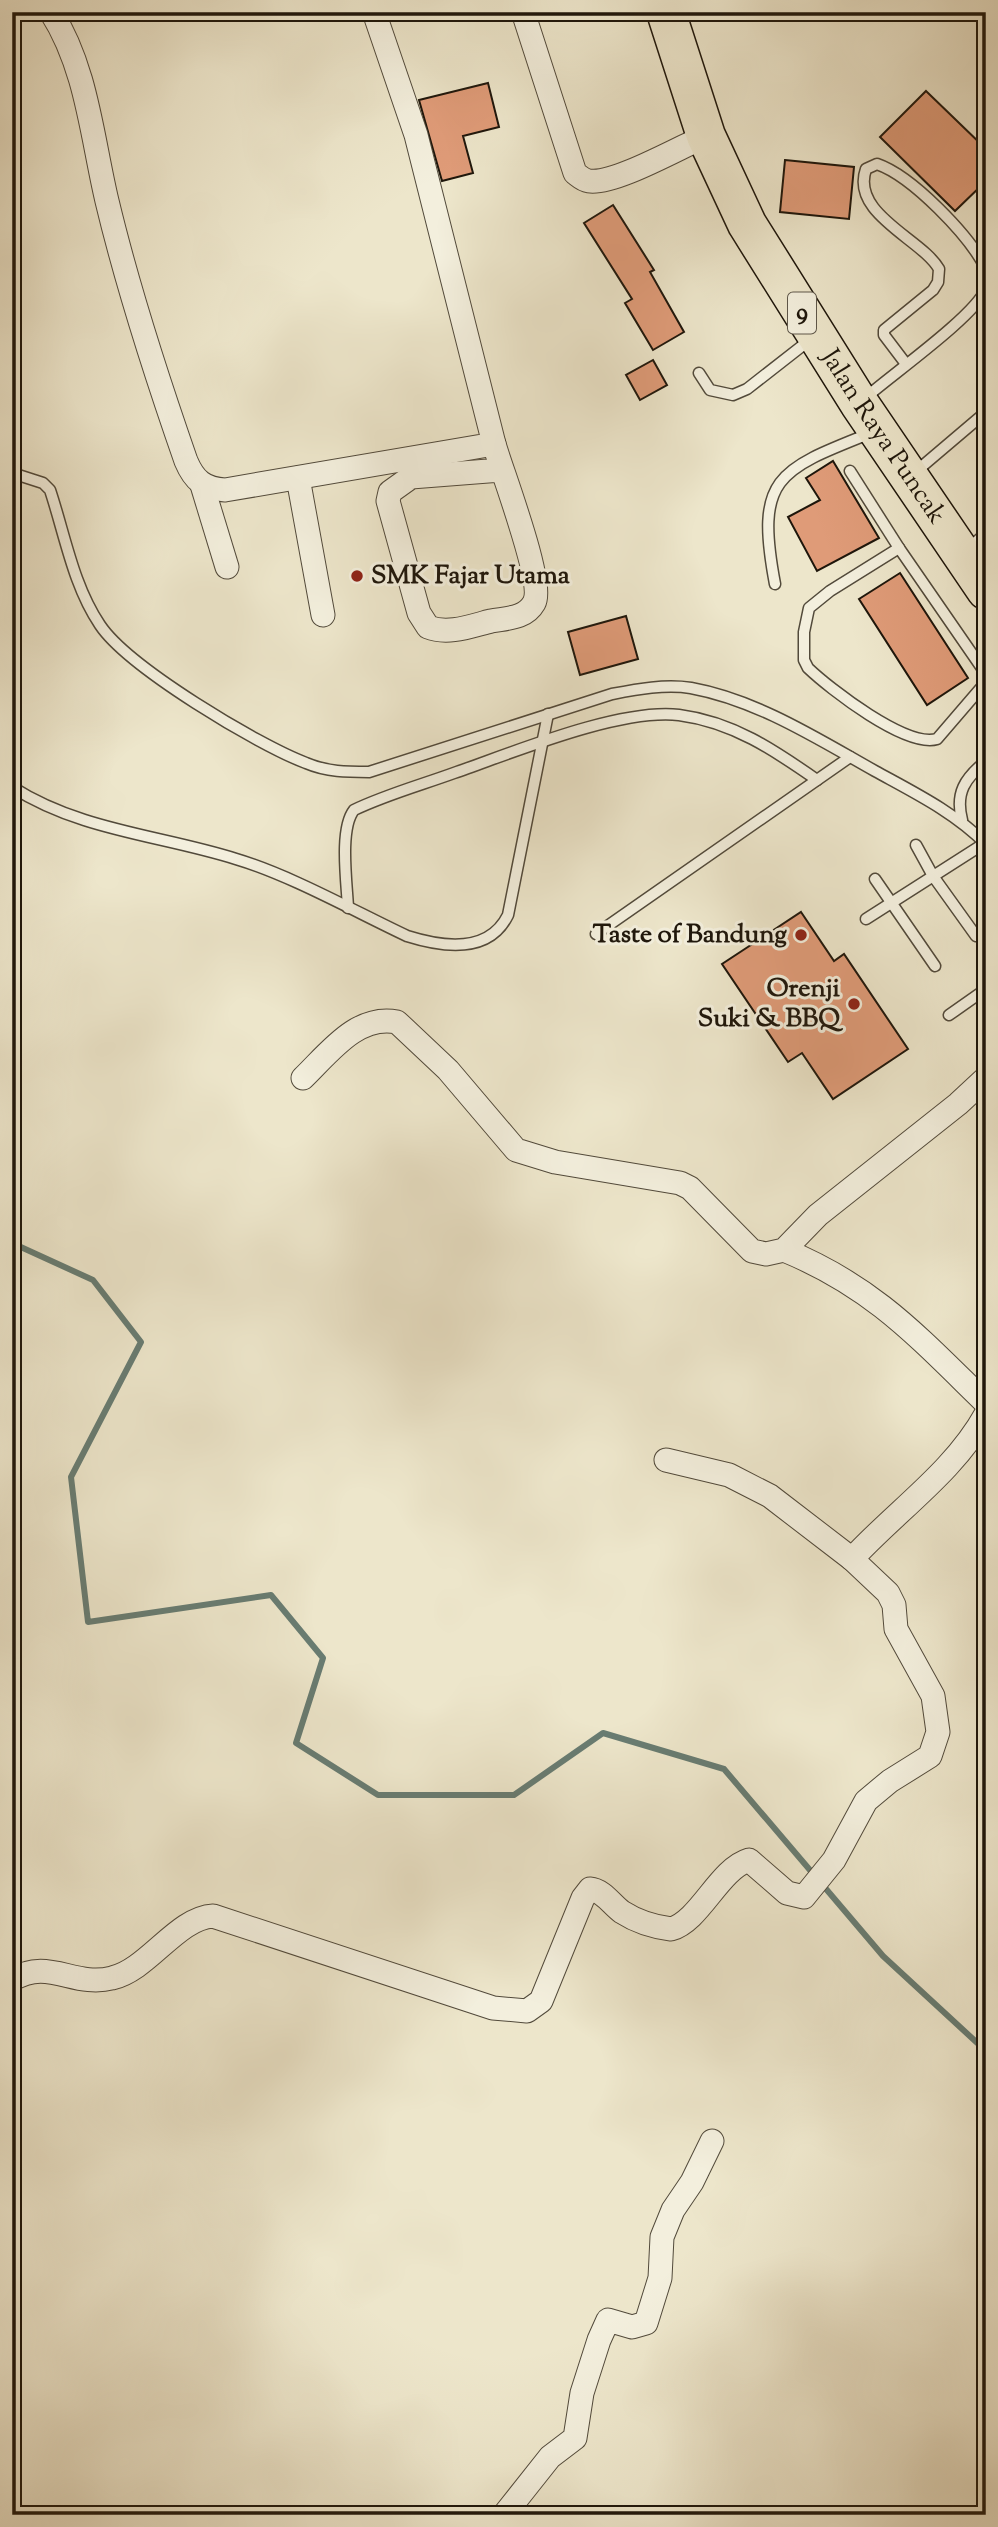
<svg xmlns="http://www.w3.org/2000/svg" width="998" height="2527" font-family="'Sorts Mill Goudy',serif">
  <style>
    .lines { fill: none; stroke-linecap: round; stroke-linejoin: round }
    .stream { stroke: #687c72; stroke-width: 6 }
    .building { fill: #df9b78; stroke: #1e160b; stroke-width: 2 }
    .service-casing { stroke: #524a3b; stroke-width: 13 }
    .minor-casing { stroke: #524a3b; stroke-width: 25 }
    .trunk-casing { stroke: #1e160b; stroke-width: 41 }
    .service { stroke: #f3efdd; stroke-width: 10 }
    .minor { stroke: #f3efdd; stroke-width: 23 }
    .trunk { stroke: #ede6cb; stroke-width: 38 }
    .poi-dot { fill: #8f2418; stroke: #f3efdd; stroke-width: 2.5 }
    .labels { text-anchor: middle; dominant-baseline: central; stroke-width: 6; stroke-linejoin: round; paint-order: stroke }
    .shield { fill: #f3efdd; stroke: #5e574a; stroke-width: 2 }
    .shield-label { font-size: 24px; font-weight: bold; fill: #1e160b }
    .street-label { font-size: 26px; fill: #1e160b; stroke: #f3efdd }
    .poi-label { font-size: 26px; font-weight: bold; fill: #1e160b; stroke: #f3efdd; text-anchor: end }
  </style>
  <rect width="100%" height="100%" fill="#ede6cb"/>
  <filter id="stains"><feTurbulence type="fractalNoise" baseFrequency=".00286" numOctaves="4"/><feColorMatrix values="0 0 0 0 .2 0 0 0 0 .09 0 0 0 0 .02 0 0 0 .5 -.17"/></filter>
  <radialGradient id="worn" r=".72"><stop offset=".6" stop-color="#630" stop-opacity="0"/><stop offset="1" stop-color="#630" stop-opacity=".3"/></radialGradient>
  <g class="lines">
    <polyline class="stream" points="12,1243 93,1280 141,1342 71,1477 88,1622 271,1595 323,1658 296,1743 378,1795 514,1795 603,1733 724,1769 883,1956 986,2051"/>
  </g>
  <g class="building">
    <polygon points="488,83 499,127 463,136 473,173 442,181 419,100"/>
    <polygon points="926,91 986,149 986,181 955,211 880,137"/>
    <polygon points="785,160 854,167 849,219 780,212"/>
    <polygon points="613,205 654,270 650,272 684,332 653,350 625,303 632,299 584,223"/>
    <polygon points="653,360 667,385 640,400 626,375"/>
    <polygon points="833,461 879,538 817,571 788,517 820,500 806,478"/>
    <polygon points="900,573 968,678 927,705 859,599"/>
    <polygon points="626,616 638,659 580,675 568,632"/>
    <polygon points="801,912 834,961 844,954 908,1049 833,1099 802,1053 788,1062 722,964"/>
  </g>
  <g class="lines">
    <g class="service-casing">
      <g id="service">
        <path d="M906,364L884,335V330L933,290L938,282L939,269C922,239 850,214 866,169L877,164C912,176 970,236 986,269"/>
        <polyline points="699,373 710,390 733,395 747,389 811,339"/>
        <path d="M864,399C891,375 974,317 986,289"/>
        <polyline points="850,471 899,548"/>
        <path d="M12,473L43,483L50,490C65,535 73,585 100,625C128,667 258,745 306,763C327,772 347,772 369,772L612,694C638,689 665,684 691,688C757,700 818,739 875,771C915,793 954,812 986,844"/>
        <polyline points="913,474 986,412"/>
        <polyline points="967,550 986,533"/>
        <path d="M775,584C755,478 777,470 871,433"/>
        <path d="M986,674L899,548L830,591L809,608L804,632V660L808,668C830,689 906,748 937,739L986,682"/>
        <path d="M12,787C81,831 160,835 236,859C290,875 354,911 407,936C442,947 489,954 508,915L548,714"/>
        <path d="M962,820C955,793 965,778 986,761"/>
        <polyline points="916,845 933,876 976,936"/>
        <polyline points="875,879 935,966"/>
        <path d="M348,908C347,884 339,829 354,810C385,795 421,785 454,773C512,753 619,708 679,715C733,722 774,750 817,780"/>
        <polyline points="866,919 985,843"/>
        <polyline points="596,934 850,757"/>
        <polyline points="949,1015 986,989"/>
      </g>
    </g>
    <g class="minor-casing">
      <g id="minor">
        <path d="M51,12C87,68 92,138 107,201C128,289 156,375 186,461C194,480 204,489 225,490L494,444L416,135L374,12"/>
        <path d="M523,12L575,173C579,176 583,180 589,181C614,185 680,147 706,136"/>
        <path d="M494,444C502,472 545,583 534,603C525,619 506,618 491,621C471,626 448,635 428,627L419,613L388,501L390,492L411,477L501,470"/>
        <polyline points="298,478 323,615"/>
        <polyline points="202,485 227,567"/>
        <path d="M303,1078C329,1053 357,1014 397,1022L448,1070L516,1150L555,1162L680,1183L690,1188L752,1251L766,1254L784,1250L818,1215L958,1104L986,1078"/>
        <path d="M784,1250C874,1287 918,1337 986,1403"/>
        <path d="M852,1559C896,1511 954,1472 986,1414"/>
        <path d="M12,1980C48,1957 74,1988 112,1978C148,1970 177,1918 213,1916L493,2008L527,2011L541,2001L583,1898L590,1889C603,1890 612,1905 622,1912C636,1921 655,1927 671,1929C700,1921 719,1869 749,1860L787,1893L804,1897L834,1860L866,1801L890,1781L930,1756L938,1732L933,1696L896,1629L894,1605L888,1593L852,1559L770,1496L729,1475L666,1460"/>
        <polyline points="504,2515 550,2457 575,2438 582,2393 599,2340 608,2320 632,2327 646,2323 660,2278 662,2237 673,2210 692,2182 712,2141"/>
      </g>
    </g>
    <g class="trunk-casing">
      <g id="trunk">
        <path id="s1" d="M666,12L706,136L747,224L859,403L986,590"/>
      </g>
    </g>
    <use href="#service" class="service"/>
    <use href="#minor" class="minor"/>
    <use href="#trunk" class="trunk"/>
  </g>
  <g class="poi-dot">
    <circle cx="357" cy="576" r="7"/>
    <circle cx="801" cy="935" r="7"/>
    <circle cx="854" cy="1004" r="7"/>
  </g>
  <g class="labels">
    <rect class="shield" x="788" y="292.5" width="28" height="41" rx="5"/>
    <g class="shield-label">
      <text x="802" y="313">9</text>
    </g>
    <g class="street-label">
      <text stroke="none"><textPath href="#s1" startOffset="480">Jalan Raya Puncak</textPath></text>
    </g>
    <g class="poi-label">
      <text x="371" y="576" text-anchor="start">SMK Fajar Utama</text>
      <text x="787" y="935">Taste of Bandung</text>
      <text x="840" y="989">Orenji<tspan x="840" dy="30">Suki &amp; BBQ</tspan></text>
    </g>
  </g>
  <rect width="998" height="2527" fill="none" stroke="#ede6cb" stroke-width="42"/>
  <rect x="14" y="14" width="970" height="2499" fill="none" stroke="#1e160b" stroke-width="3.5"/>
  <rect x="21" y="21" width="956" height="2485" fill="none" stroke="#1e160b" stroke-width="2"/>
  <rect width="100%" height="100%" filter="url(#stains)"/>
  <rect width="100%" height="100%" fill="url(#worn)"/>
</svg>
